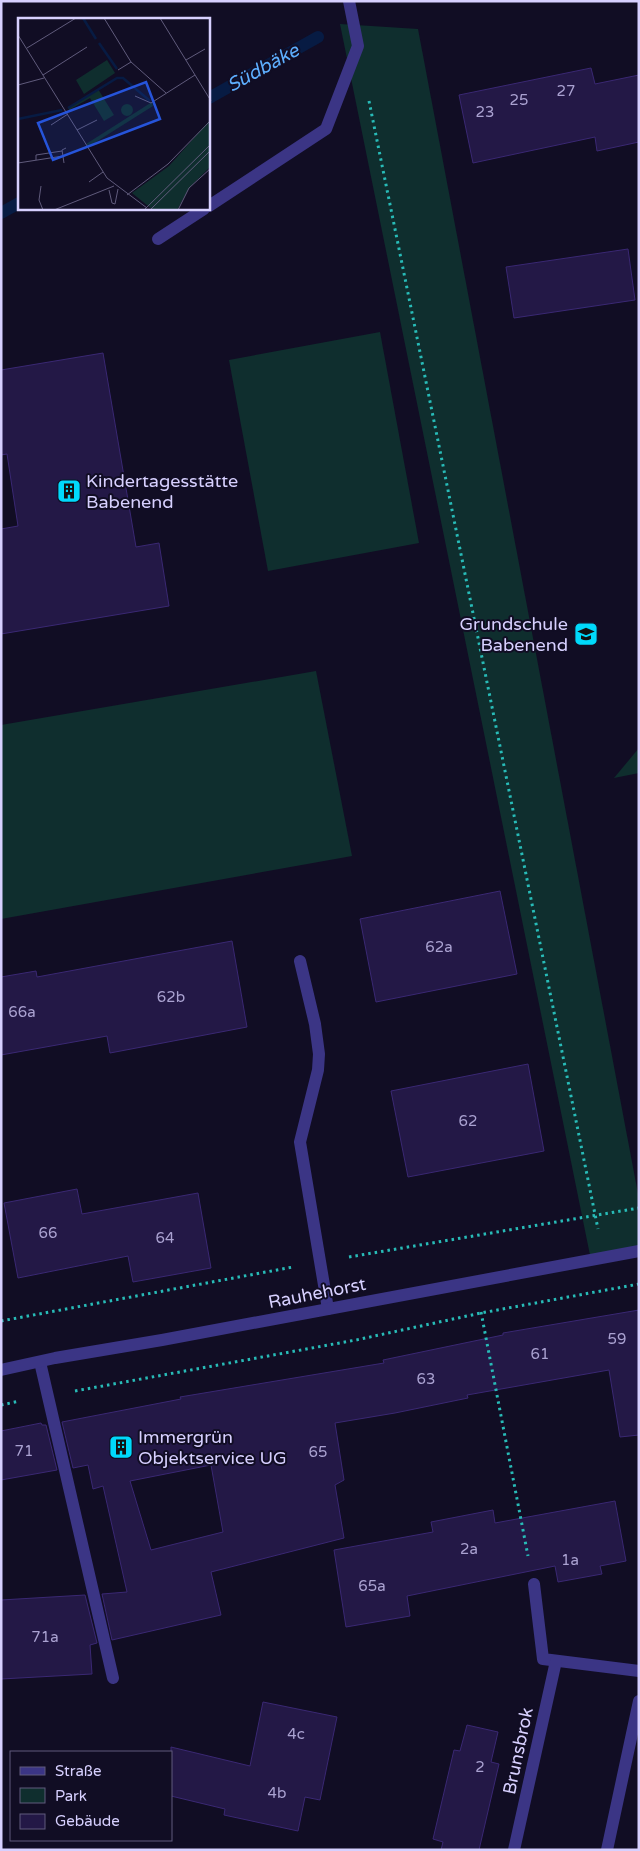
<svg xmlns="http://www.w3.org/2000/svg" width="640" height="1851" font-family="'Varela Round',sans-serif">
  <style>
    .green { fill: #0f2e2e }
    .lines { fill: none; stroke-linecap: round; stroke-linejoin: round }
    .stream { stroke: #071b43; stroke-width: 12 }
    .building { fill: #231846; stroke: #3a2873; fill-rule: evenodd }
    .path { stroke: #28bbb7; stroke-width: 3; stroke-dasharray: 2.5 4; stroke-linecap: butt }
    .minor { stroke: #3b3585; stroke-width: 12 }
    .labels { text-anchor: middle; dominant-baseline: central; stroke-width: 4; stroke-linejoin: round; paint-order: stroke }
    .number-label { font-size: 15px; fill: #aaa2d1 }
    .poi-label { font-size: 18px; fill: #d7d0ff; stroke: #110d24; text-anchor: start }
    .street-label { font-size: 18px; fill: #d7d0ff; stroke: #110d24 }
    .water-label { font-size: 19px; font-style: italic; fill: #5eafff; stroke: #110d24 }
    .inset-river { fill: none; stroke: #071b43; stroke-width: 2.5 }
    .inset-road { fill: none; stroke: #605b7c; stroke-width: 1 }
    .view { fill: #2654da; fill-opacity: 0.15; stroke: #2654da; stroke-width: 2.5 }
    .inset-edge { fill: none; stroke: #d7d0ff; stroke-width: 2.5 }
  </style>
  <rect width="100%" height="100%" fill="#110d24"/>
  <g class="green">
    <polygon points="340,24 418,29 639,1199 639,1251 591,1260"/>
    <polygon points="380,332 419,543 268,571 229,360"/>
    <polygon points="316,671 352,856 1,919 1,725"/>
    <polygon points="639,748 639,773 614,778"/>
  </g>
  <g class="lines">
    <g class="stream">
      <polyline points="209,98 318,37"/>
      <polyline points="1,213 19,203"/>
    </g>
  </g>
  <g class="building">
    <polygon points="591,68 595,84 639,75 639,142 597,151 595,137 473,163 459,95"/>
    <polygon points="628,249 635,300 514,318 506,267"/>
    <polygon points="103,353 136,547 159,543 169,606 1,634 1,529 18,526 7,454 1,455 1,370"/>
    <polygon points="500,891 517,974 376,1002 360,919"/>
    <polygon points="232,941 247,1027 110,1053 107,1036 1,1055 1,977 36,971 37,977"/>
    <polygon points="528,1064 544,1151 408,1177 391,1091"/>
    <polygon points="77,1189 82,1214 198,1193 211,1268 133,1282 128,1256 18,1278 4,1203"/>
    <path d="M639,1310V1435L620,1437L609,1370L467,1395L468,1398L395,1413L335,1423L344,1480L335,1485L344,1538L211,1572L221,1615L112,1640L102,1594L127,1592L103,1486L93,1489L88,1465L73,1468L62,1422L181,1399L180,1397L384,1363L383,1360L503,1335V1333ZM211,1465L223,1532L151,1550L130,1481Z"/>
    <polygon points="41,1423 42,1425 46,1425 57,1470 1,1480 1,1431"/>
    <polygon points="615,1501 626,1561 600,1566 602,1574 558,1582 555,1566 407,1596 410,1616 346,1627 334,1550 433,1532 431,1522 493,1510 495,1523"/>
    <polygon points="85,1595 97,1643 90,1645 92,1674 1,1679 1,1600"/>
    <polygon points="263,1702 337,1717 320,1800 305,1797 298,1831 224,1815 225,1809 171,1796 171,1747 250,1766"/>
    <polygon points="467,1725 498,1732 491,1762 499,1764 479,1850 441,1850 443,1842 433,1839 454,1750 460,1751"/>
  </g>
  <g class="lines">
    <g class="path">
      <polyline points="369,101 598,1229"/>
      <polyline points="349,1257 639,1208"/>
      <polyline points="481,1312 528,1556"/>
      <polyline points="1,1321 293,1267"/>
      <polyline points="75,1391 356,1340 481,1313 639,1284"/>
      <polyline points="1,1405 20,1401"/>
    </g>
    <g class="minor">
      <polyline points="209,206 326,129 358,46 349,1"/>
      <polyline points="158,239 204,209"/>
      <polyline points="300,961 315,1024 319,1054 318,1070 300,1142 328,1309"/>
      <polyline points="40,1362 113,1678"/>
      <polyline points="1,1370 55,1358 162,1340 639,1251"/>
      <polyline points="534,1584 543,1659 639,1671"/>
      <polyline points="514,1850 556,1661"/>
      <polyline points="607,1850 639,1701"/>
    </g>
  </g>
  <defs>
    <g id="building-square" transform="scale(1.25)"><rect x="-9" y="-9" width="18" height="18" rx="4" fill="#00d9fb" stroke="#110d24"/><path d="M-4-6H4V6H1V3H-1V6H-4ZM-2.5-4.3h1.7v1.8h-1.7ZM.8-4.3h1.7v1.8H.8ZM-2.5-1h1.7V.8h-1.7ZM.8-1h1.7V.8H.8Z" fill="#111"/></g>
    <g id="school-square" transform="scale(1.25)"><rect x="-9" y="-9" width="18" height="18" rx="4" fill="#00d9fb" stroke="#110d24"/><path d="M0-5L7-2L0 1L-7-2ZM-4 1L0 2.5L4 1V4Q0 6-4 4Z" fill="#111"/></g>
  </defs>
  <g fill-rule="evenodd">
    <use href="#building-square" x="69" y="491"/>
    <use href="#school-square" x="586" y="634"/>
    <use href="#building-square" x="121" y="1447"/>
  </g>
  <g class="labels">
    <g class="number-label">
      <text x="566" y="91">27</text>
      <text x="519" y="100">25</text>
      <text x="485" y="112">23</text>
      <text x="439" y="947">62a</text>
      <text x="171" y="997">62b</text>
      <text x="22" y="1012">66a</text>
      <text x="468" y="1121">62</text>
      <text x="48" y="1233">66</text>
      <text x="165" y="1238">64</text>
      <text x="617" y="1339">59</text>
      <text x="540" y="1354">61</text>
      <text x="426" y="1379">63</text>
      <text x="24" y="1451">71</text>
      <text x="318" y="1452">65</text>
      <text x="469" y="1549">2a</text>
      <text x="570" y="1560">1a</text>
      <text x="372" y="1586">65a</text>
      <text x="45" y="1637">71a</text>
      <text x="296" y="1734">4c</text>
      <text x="480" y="1767">2</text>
      <text x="277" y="1793">4b</text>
    </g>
    <g class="poi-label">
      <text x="86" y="481">Kindertagesstätte<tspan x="86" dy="21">Babenend</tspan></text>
      <text x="568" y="624" text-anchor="end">Grundschule<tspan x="568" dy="21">Babenend</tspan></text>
      <text x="138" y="1437">Immergrün<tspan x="138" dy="21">Objektservice UG</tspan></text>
    </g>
    <g class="street-label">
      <text transform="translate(317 1293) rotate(-11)">Rauhehorst</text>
      <text transform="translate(518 1751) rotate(-78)">Brunsbrok</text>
    </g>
    <g class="water-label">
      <text transform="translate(263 68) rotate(-29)">Südbäke</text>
    </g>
  </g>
  <g transform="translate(18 18)">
    <rect width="192" height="192" fill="#110d24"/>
    <path d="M89,42L97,55L66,76L58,62ZM80,71L96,97L86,103L72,80L51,92L50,90ZM134,84L135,88L70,129L68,126ZM103 92a6 6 0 1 1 12 0a6 6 0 1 1-12 0ZM192,102V149L171,170L159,192H135L114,175L151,148Z" fill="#0f2e2e"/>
    <path class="inset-river" d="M65,0L78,21M81,25L99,51M50,90L99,60H105L132,83M0,101L44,92"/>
    <path class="inset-road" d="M86,0L113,44L148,75M142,0L193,83M0,17L89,160L129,190M9,30L58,0M168,42L187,31M100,52L113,44M25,57L69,29M0,67L26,60M117,78L133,85L177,57M33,107L50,96M59,112L79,102M18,142V137L44,133M0,145L45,138M46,145L44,132L48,130M71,164L85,154M23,168L21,182L25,192M91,172L94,185L97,186L100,171M109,177L150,146L193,102M36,192L96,168M126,192L193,126M132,192L193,132M160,192L171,170L193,150"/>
    <path class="view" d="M128,64L142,101L35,142L20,105Z"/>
    <rect width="192" height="192" class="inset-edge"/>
  </g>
  <rect width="640" height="1851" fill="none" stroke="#d7d0ff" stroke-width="5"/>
  <rect x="10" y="1751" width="162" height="90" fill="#110d24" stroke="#605b7c"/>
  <rect x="20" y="1767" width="25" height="8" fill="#3b3585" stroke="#605b7c"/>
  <text x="55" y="1776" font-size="15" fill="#d7d0ff">Straße</text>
  <rect x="20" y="1788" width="25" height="15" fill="#0f2e2e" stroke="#605b7c"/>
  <text x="55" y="1801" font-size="15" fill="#d7d0ff">Park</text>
  <rect x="20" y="1814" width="25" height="15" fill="#231846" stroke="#605b7c"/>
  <text x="55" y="1826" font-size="15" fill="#d7d0ff">Gebäude</text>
</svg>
